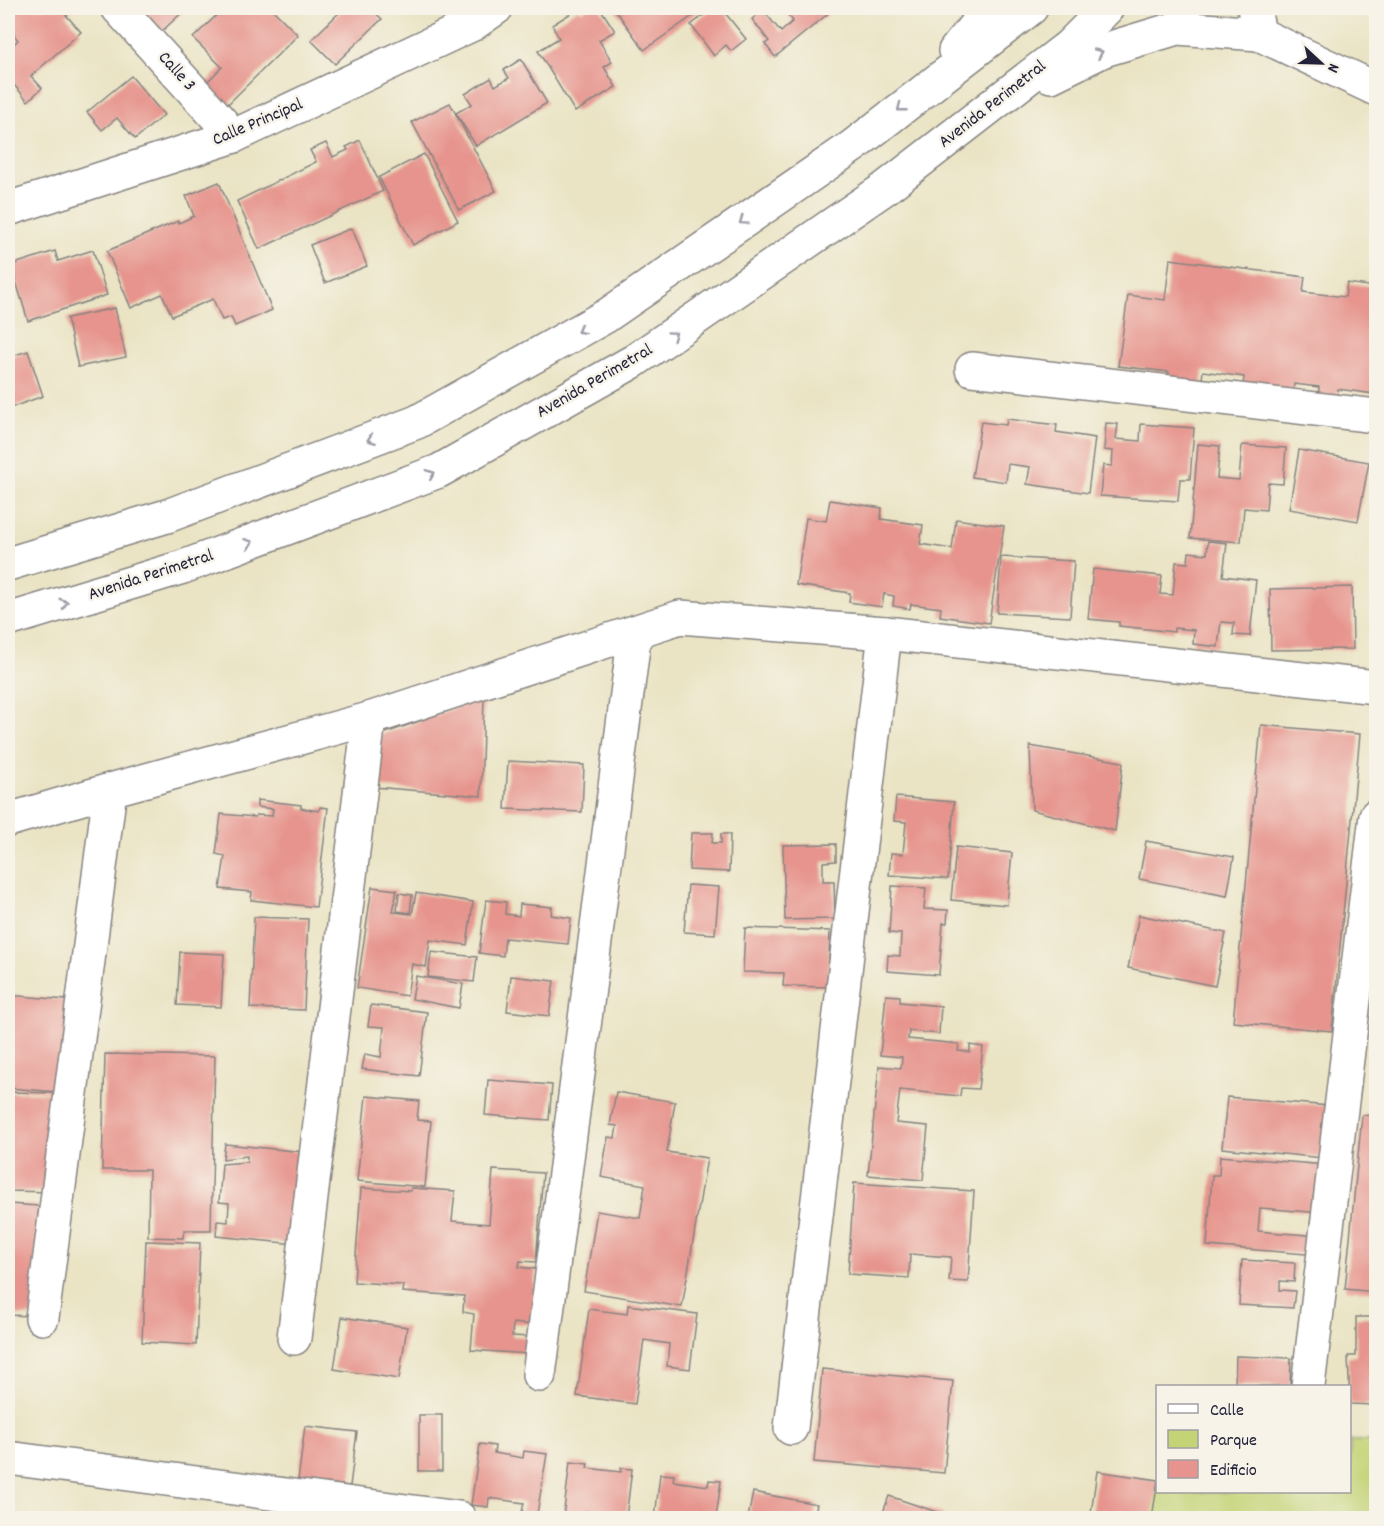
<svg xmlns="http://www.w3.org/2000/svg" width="1384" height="1526" font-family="Dekko,sans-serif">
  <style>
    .green { fill: #c3d375; stroke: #727a58; stroke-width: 1.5 }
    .building { fill: #e6948d }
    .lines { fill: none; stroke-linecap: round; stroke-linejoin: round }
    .street-casing { stroke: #868380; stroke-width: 36 }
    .primary-casing { stroke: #868380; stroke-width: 36 }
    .street { stroke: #fff; stroke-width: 33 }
    .primary { stroke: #fff; stroke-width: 33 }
    .oneway { stroke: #9c9ca7 }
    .labels { text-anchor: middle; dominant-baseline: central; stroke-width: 5; stroke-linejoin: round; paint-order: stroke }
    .street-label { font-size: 18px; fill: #22223b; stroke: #f7f3e8 }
  </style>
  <rect width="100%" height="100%" fill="#f7f3e8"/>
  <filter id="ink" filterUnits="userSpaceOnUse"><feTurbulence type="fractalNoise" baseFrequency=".0167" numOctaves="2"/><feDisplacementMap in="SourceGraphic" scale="12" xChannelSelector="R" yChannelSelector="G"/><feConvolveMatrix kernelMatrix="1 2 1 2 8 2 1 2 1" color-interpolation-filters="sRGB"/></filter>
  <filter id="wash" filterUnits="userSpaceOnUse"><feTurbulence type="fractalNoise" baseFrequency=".008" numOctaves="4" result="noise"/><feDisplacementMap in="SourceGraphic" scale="24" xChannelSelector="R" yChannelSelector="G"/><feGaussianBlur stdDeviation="1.35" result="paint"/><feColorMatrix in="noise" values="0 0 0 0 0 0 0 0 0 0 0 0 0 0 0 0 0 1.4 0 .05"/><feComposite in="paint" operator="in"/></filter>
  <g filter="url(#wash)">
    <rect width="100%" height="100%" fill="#eae4c5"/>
    <polygon class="green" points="1350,1441 1376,1441 1376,1518 1142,1518 1148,1494 1157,1487 1158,1492 1350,1492"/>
    <g id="blocks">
      <g class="building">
        <polygon points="8,8 74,8 66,15 81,32 31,76 42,88 28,101 8,78 8,72 10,70 8,67 8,50 18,40 8,28"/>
        <polygon points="140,8 187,8 162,31"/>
        <polygon points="224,8 271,8 298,35 227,105 206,83 222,67 193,38"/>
        <polygon points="344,8 370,8 382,19 335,64 311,40"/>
        <polygon points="579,8 581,11 587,8 600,8 615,31 599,40 612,62 604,67 616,87 575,112 538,51 559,38 552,25"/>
        <polygon points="614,8 704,8 644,50"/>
        <polygon points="713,8 721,8 746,39 731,51 726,45 714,56 691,25"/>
        <polygon points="784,8 835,8 775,57 765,44 769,41 752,19 763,10 781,32 793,21 783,9"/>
        <polygon points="521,59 547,103 476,146 456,113 472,104 465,94 491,78 495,86 509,78 504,70"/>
        <polygon points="131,76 164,115 135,139 117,118 102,130 87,112"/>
        <polygon points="450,103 496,191 459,210 412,122"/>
        <polygon points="360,140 383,191 259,249 237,201 316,162 310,150 326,143 333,157 348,150 346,147"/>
        <polygon points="424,154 458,221 413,245 379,177"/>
        <polygon points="219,182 272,310 235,326 231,317 222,320 213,299 172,316 162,294 131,308 107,251 178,221 179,223 194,216 186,196"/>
        <polygon points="352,228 367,266 325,283 310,245"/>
        <polygon points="93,250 107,295 28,321 11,265 55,251 58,261"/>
        <polygon points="1170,259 1305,277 1303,292 1345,297 1347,283 1376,287 1376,402 1373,401 1374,394 1338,389 1337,399 1318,397 1319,387 1294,384 1293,392 1243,385 1244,377 1203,371 1201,387 1168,377 1169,372 1118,366 1128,295 1165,300"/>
        <polygon points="115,308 126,357 78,367 67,318"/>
        <polygon points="28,351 43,396 10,408 8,400 8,357"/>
        <polygon points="1007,419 1057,425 1056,432 1095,438 1088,493 1027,484 1030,467 1008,464 1006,482 972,477 981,422 1006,425"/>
        <polygon points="1106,423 1118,424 1116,439 1140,441 1141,424 1194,428 1190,479 1180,479 1178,501 1100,496 1103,465 1112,466 1113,451 1104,450"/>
        <polygon points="1198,444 1220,446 1217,478 1239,480 1242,445 1286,448 1283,484 1268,483 1266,510 1244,508 1241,542 1190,538"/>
        <polygon points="1299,450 1369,462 1358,521 1289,509"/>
        <polygon points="830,500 882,508 881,519 923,525 920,544 952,549 956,519 1004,526 989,623 940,616 941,608 911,604 910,609 893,606 894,596 884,594 882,607 849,602 850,593 796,585 806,518 826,521"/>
        <polygon points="1208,541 1227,543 1223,576 1256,580 1250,636 1233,635 1234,623 1221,622 1218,647 1193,644 1194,630 1174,628 1174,632 1119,626 1119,622 1088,619 1093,569 1162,576 1160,594 1173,595 1176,562 1188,563 1189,552 1207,554"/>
        <polygon points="1001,557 1074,561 1070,617 997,613"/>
        <polygon points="1352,587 1353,649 1271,650 1270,589"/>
        <polygon points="484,698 481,796 374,787 380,735"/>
        <polygon points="1261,725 1360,734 1332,1031 1233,1022"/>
        <polygon points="1030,746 1123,762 1115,831 1032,810"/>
        <polygon points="508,761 584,765 582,812 505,809"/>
        <polygon points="896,797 954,802 948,879 889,875 891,853 903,854 906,822 894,821"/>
        <polygon points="257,800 301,805 301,808 319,811 320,807 328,808 316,907 251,900 252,892 220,889 225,856 216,854 221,814 255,817 256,815 272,816 273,809 257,807"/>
        <polygon points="691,833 713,833 712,843 721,843 721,834 730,834 729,872 689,870"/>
        <polygon points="1146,841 1234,857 1227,896 1139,879"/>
        <polygon points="836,844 836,861 823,862 823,881 834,881 835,919 785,920 783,845"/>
        <polygon points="956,847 1012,853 1007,905 951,900"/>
        <polygon points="688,885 719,887 715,934 684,932"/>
        <polygon points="892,886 926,888 924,909 948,910 947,923 943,923 939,975 887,971 888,955 900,956 901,934 889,933"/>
        <polygon points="372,887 397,890 393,912 412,914 416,893 473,902 467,945 430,940 426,967 412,964 407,996 357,988"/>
        <polygon points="399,893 412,895 410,913 397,911"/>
        <polygon points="486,900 506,902 505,914 519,916 520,904 552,907 551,915 571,918 568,944 505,938 503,956 479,953"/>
        <polygon points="1139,915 1226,933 1215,986 1128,968"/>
        <polygon points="254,917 308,919 304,1010 250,1008"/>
        <polygon points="745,928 830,931 828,987 783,986 784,973 743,972"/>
        <polygon points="180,952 224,954 221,1007 177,1005"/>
        <polygon points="431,952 477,957 474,982 428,977"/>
        <polygon points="416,976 463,984 459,1008 412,999"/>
        <polygon points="511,976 554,981 549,1016 507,1011"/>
        <polygon points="8,995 78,1001 71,1093 8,1088"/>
        <polygon points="886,995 900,996 900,1002 941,1006 939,1034 909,1031 908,1039 959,1044 958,1051 970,1052 970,1045 983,1047 978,1089 961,1088 960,1096 900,1090 896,1123 928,1126 923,1180 868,1175 879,1066 901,1068 902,1057 880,1055"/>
        <polygon points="371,1005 427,1012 419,1076 362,1069 365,1054 381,1057 384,1027 368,1026"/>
        <polygon points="105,1054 215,1056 211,1230 184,1230 183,1238 148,1237 149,1170 102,1170"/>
        <polygon points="488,1080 552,1085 549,1120 485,1115"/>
        <polygon points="8,1092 56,1093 53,1192 8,1191"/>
        <polygon points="616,1092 675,1102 667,1152 707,1158 682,1307 584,1291 597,1211 640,1218 645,1185 601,1177 608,1137 615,1138 617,1126 610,1125"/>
        <polygon points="366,1096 419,1101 417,1120 431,1121 425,1187 357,1181"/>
        <polygon points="1227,1097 1329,1106 1323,1158 1222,1148"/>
        <polygon points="1362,1115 1376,1116 1376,1292 1345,1289"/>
        <polygon points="225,1144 304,1152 295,1244 216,1236 217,1221 228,1222 229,1203 219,1202 222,1164 247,1162 247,1156 223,1159"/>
        <polygon points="1220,1156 1326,1165 1322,1213 1260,1208 1258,1231 1320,1236 1318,1255 1207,1246 1212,1175 1219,1175"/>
        <polygon points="493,1170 543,1173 536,1262 520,1261 519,1267 536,1269 532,1325 513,1323 512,1336 530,1337 529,1354 471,1350 474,1314 463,1312 464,1296 402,1292 403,1285 354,1282 361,1188 411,1191 411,1188 455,1191 452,1221 489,1224"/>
        <polygon points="854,1183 974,1191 968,1282 949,1281 951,1257 910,1254 909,1278 848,1274"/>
        <polygon points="8,1204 39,1206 32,1316 8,1315"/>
        <polygon points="146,1241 200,1243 196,1345 142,1342"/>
        <polygon points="1242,1260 1295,1263 1294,1282 1280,1281 1280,1290 1295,1291 1293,1308 1239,1305"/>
        <polygon points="628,1305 697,1314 690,1369 667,1366 669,1344 644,1340 635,1404 577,1396 589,1309 627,1314"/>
        <polygon points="342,1317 407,1327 399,1379 334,1369"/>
        <polygon points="1356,1317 1376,1317 1376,1405 1350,1404 1348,1356 1356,1356"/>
        <polygon points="1236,1356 1291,1358 1290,1386 1235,1386"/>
        <polygon points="822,1369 953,1381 944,1473 814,1462"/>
        <rect x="419" y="1415" width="23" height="56"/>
        <polygon points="305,1426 357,1432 350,1486 298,1480"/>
        <polygon points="480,1444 495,1446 494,1453 523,1458 524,1451 547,1454 537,1514 522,1512 524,1503 489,1498 488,1507 471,1505"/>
        <polygon points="570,1462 588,1464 587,1468 621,1472 621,1468 632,1469 626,1518 605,1518 606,1514 585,1511 583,1518 563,1518"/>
        <polygon points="1097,1471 1158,1480 1152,1518 1122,1518 1091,1514"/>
        <polygon points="660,1474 674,1475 673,1481 708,1486 709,1480 721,1481 716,1518 655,1518"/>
        <polygon points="753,1492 817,1504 814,1518 748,1518"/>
        <polygon points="889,1496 943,1514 942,1518 881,1518"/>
      </g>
    </g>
  </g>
  <g filter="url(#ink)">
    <use href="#blocks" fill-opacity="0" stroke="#868380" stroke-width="1.5"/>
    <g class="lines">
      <g class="street-casing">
        <g id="street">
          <polyline points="118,8 234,136"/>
          <polyline points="1259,34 1376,89"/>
          <polyline points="8,209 234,136 473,24 496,8"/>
          <polyline points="972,369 1376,416"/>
          <polyline points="8,820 110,790 369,719 680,617 885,633 1376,687"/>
          <polyline points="42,1318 110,790"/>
          <polyline points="294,1338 369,719"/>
          <polyline points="539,1375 635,632"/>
          <polyline points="1308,1386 1376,816"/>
          <polyline points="791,1428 885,633"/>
          <polyline points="8,1458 459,1518"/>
        </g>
      </g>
      <g class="primary-casing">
        <g id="primary">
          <polyline points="955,51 989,8"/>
          <polyline points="1051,76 1104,50 1177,28 1259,34 1254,8"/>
          <polyline points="8,564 167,516 417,422 606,316 853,146 1031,8"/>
          <polyline points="8,620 183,567 439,471 634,361 884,189 1069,46 1107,8"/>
        </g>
      </g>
      <use href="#street" class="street"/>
      <use href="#primary" class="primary"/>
    </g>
    <defs><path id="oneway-chevron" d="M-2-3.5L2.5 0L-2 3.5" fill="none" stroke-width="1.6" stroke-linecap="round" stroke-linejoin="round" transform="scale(1.5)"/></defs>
    <g class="oneway">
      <use href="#oneway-chevron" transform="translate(1099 53) rotate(-24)"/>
      <use href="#oneway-chevron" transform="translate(901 108) rotate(142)"/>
      <use href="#oneway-chevron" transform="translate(743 221) rotate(145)"/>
      <use href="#oneway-chevron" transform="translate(581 330) rotate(151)"/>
      <use href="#oneway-chevron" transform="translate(673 335) rotate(-35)"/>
      <use href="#oneway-chevron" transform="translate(371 439) rotate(159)"/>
      <use href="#oneway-chevron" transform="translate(431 474) rotate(-22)"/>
      <use href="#oneway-chevron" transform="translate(249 543) rotate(-21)"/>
      <use href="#oneway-chevron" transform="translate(64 603) rotate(-17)"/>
    </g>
  </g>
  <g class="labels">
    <g class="street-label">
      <text transform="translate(176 72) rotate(48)">Calle 3</text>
      <text transform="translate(993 105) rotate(-38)">Avenida Perimetral</text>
      <text transform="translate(258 123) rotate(-23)">Calle Principal</text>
      <text transform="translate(595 382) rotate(-30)">Avenida Perimetral</text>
      <text transform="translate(151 576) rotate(-18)">Avenida Perimetral</text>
    </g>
  </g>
  <rect width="1384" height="1526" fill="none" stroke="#f7f3e8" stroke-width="30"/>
  <rect x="1156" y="1385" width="195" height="108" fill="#f7f3e8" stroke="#a29fa3" stroke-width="1.5"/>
  <rect x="1168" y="1404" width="30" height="9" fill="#ffffff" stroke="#a29fa3" stroke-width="1.5"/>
  <text x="1210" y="1415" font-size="18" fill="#22223b">Calle</text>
  <rect x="1168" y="1430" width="30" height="18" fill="#c3d375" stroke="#a29fa3" stroke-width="1.5"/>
  <text x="1210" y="1445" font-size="18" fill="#22223b">Parque</text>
  <rect x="1168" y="1460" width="30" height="18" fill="#e6948d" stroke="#a29fa3" stroke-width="1.5"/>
  <text x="1210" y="1475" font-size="18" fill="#22223b">Edificio</text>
  <g transform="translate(1321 63) rotate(112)" stroke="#f7f3e8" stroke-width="4.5" paint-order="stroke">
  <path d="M0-4.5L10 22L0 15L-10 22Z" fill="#22223b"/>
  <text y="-9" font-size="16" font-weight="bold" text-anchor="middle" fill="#22223b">N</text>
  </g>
</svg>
